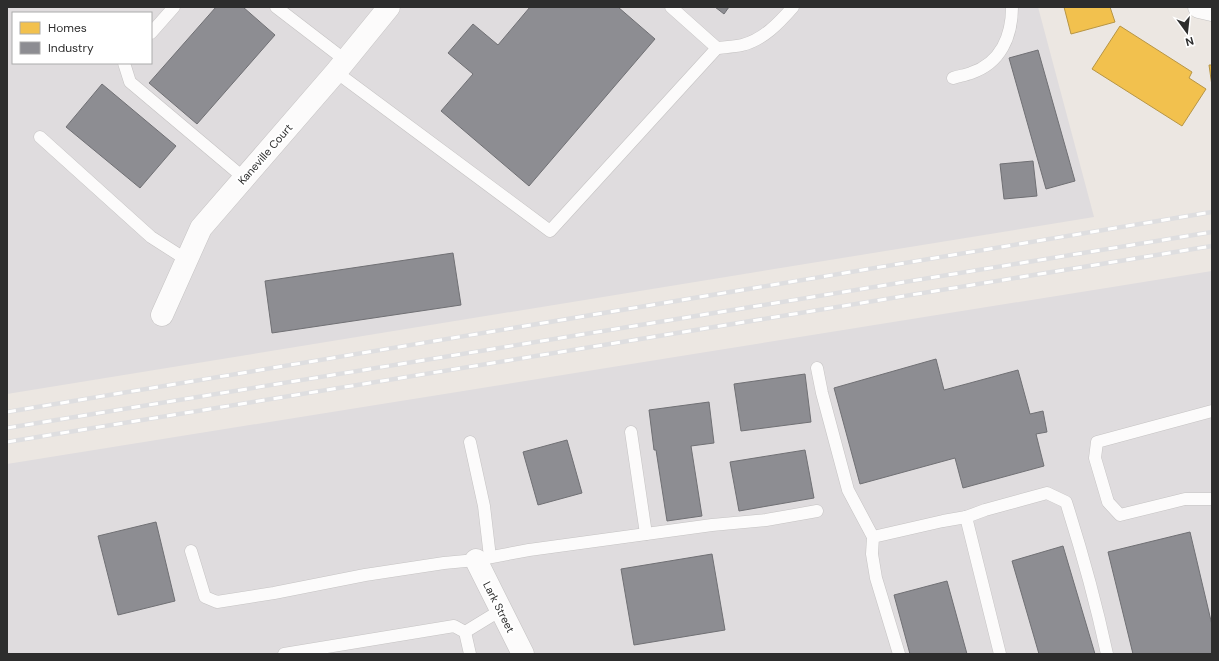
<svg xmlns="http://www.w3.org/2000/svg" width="1219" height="661" font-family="'DM Sans',sans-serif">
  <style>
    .industrial { fill: #dfdcde; fill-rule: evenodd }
    .homes { fill: #f2c14e; stroke: #b79544 }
    .industry { fill: #8d8d92; stroke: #707074 }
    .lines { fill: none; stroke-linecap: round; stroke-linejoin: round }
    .lane-casing { stroke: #c5c3c3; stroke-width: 13 }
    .street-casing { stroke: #c5c3c3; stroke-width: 23 }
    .lane { stroke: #fcfbfb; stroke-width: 12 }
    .street { stroke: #fcfbfb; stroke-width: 22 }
    .rail-casing { stroke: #dedee0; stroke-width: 4.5 }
    .rail { stroke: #fff; stroke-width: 3; stroke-dasharray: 9; stroke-linecap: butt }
    .labels { text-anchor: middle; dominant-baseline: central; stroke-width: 4; stroke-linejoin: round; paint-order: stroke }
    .street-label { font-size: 11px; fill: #2d2d2d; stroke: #fff }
  </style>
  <rect width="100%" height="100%" fill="#ece7e2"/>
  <g class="industrial">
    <path d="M7,7H1038L1094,217L7,394ZM13,13H151V63H13Z"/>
    <polygon points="1212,271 1212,654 7,654 7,464"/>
  </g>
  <g class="homes">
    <polygon points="1064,7 1110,7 1115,22 1071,34"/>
    <polygon points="1120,26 1192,72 1189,78 1206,89 1182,126 1092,69"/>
    <polygon points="1209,65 1212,65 1212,86"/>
  </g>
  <g class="industry">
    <polygon points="216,7 243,7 275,35 197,124 149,83"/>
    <polygon points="530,7 618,7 655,39 529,186 441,111 473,74 448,53 473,24 498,45"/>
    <polygon points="715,7 729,7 724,14"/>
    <polygon points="1038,50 1075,181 1046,189 1009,58"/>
    <polygon points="102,84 176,146 140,188 66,127"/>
    <polygon points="1033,161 1037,196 1004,199 1000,164"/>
    <polygon points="453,253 461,305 272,333 265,281"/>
    <polygon points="936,359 944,390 1018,370 1030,414 1043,411 1047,432 1036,434 1044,466 963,488 955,458 860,484 834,388"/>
    <polygon points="805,374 811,422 741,431 734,384"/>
    <polygon points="709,402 714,443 691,446 702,516 667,521 656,450 654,450 649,410"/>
    <polygon points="567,440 582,493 538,505 523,452"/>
    <polygon points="805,450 814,498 739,511 730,462"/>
    <polygon points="156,522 175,601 118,615 98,536"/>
    <polygon points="1190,532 1212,625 1212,654 1133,654 1108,552"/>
    <polygon points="1063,546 1095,654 1039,654 1012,561"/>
    <polygon points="712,554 725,630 634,645 621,569"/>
    <polygon points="947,581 967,654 910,654 894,595"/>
  </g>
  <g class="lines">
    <g class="lane-casing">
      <g id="lane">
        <polyline points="276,7 345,60"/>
        <polyline points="151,33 174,7"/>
        <path d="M717,48C725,47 734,47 742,45C763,40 779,23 793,7"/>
        <polyline points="124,63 130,82 244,178"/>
        <polyline points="336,72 550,231 717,48 671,7"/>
        <path d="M953,78C959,76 966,75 971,73C1001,63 1012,36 1012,7"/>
        <polyline points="40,137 151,237 187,260"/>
        <polyline points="817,368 822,393 848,490 873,537"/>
        <polyline points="1212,411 1097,442 1095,458 1108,502 1120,515 1185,499 1212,499"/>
        <polyline points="631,432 646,534"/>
        <polyline points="470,442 484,506 490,557"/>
        <polyline points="191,551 205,597 217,602 274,593 365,575 444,563 476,560 529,550 712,525 766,520 817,511"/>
        <polyline points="465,632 501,610"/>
        <polyline points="284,654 454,626 465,632 470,654"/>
        <polyline points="899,654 876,578 872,554 873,537 943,521 966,517"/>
        <path d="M1000,654L966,517L985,510L1047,493L1066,502C1082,552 1096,603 1107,654"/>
      </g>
    </g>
    <g class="street-casing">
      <g id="street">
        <polyline points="1199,7 1212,10"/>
        <polyline points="162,315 201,228 336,72 389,7"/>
        <polyline points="476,560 523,654"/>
      </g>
    </g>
    <use href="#lane" class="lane"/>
    <use href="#street" class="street"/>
    <g class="rail-casing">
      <g id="rail">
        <polyline points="7,412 1212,212"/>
        <polyline points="7,428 1212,232"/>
        <polyline points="7,442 1212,246"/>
      </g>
    </g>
    <use href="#rail" class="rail"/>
  </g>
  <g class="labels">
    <g class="street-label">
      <text transform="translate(265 154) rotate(-49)">Kaneville Court</text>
      <text transform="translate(499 607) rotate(63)">Lark Street</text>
    </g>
  </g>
  <rect width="1219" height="661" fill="none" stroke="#2d2d2d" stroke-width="16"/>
  <rect x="12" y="12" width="140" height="52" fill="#ffffff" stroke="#ababab"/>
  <rect x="20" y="22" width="20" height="12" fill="#f2c14e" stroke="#ababab"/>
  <text x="48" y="32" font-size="12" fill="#2d2d2d">Homes</text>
  <rect x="20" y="42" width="20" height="12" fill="#8d8d92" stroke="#ababab"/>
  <text x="48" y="52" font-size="12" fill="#2d2d2d">Industry</text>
  <g transform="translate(1187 32) rotate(165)" stroke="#ffffff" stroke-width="3" paint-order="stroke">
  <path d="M0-3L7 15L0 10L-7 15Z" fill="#2d2d2d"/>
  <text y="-6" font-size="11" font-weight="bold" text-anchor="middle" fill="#2d2d2d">N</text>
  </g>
</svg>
